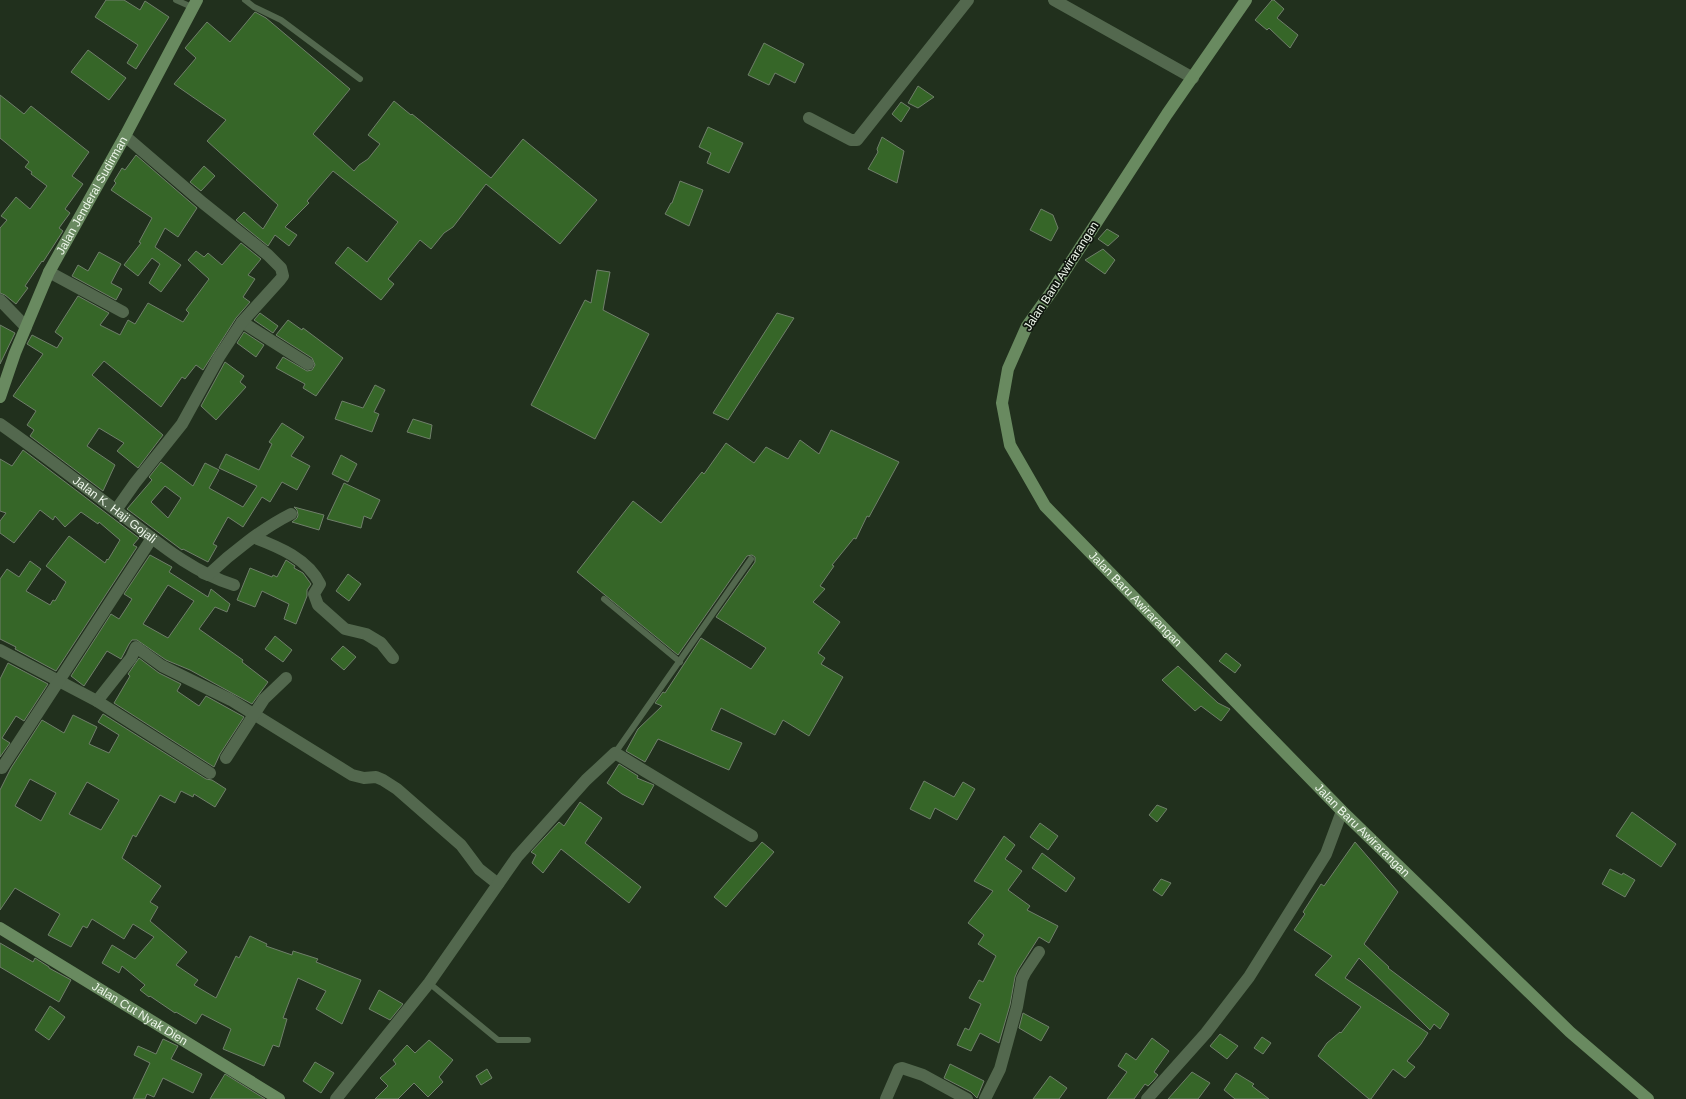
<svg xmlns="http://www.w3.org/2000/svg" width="1686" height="1099" font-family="Helvetica,sans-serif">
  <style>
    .building { fill: #366628; stroke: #6f7f6a; fill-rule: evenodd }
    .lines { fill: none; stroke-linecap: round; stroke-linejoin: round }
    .lane { stroke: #53684e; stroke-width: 6 }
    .street { stroke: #53684e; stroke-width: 12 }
    .secondary { stroke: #698a60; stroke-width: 12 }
    .labels { text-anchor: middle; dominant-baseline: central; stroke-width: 3.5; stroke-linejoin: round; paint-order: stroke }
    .street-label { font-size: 12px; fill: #eef7eb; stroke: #0f160e }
  </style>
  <rect width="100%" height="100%" fill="#21301d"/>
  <g class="building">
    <polygon points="106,0 124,0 140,10 145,1 169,17 136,69 127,63 138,45 95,17"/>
    <polygon points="1272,0 1274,0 1284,9 1277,18 1298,35 1290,48 1269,28 1267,30 1255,20"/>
    <polygon points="255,12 266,18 350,89 313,134 354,171 359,165 368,159 380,144 368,135 394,101 411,115 412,114 491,178 523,139 597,200 560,244 486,184 453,227 444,233 431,249 420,240 388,279 394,284 381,300 335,263 348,247 367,262 398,222 333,171 307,201 309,203 285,227 297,235 289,246 275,235 268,246 236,220 244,212 263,229 278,205 207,141 226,120 174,84 196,58 185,48 207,22 230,42"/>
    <polygon points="764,43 804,64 795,83 775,73 769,85 748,75"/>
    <polygon points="88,50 126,78 109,100 71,72"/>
    <polygon points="918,86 934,97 918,108 908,103"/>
    <polygon points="0,95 24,114 31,106 89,152 72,176 83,184 65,209 70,213 59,228 63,231 43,262 42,261 25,286 28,288 16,304 5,295 0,293 0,228 7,220 1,216 16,197 30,209 47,186 31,174 32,172 25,167 29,162 0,138"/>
    <polygon points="901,102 910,108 901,122 892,114"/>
    <polygon points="708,127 743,143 729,173 707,163 711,153 699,147"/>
    <polygon points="882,137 904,151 897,183 868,169 878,152 877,149"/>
    <polygon points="136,155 197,208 178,237 165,228 155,247 181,265 161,292 149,283 160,264 152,258 138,276 124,265 141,243 139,242 152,218 111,190 116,183 114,181 122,168 125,170"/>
    <polygon points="204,166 215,176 201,191 190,182"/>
    <polygon points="680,181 703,190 689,226 665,214 671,203 672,203"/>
    <polygon points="1041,209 1053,215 1058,228 1051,241 1030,230"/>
    <polygon points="1107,229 1119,236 1108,246 1098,239"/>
    <polygon points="241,243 261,259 248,275 255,279 243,297 250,302 236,318 203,370 196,365 185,379 182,377 161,407 104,361 92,375 163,435 138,468 117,451 124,443 99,428 87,446 115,465 103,491 30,436 34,430 27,425 36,411 13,396 43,354 27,344 32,335 57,348 63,338 55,332 78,296 109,313 100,325 120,335 128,320 135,324 148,303 183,322 189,313 186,310 209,279 188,260 196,251 204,257 208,253 222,265"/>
    <polygon points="1103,249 1115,260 1105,274 1085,260"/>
    <polygon points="99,252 121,264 111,283 122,289 116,300 72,276 78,265 88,271"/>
    <polygon points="597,270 610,272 603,310 649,334 595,439 531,405 585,300 591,303"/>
    <polygon points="260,313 278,326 273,333 254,320"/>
    <polygon points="777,313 794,318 728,420 713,413"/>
    <polygon points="288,320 302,330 303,328 343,358 316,396 303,388 305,384 276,368 283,357 307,371 312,370 315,365 312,358 276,335"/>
    <polygon points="0,325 15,333 0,364"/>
    <polygon points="244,332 264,345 256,357 237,343"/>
    <polygon points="225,362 244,376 240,382 246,387 216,420 201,406"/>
    <polygon points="375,385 385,390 374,412 379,414 372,432 335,419 342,401 363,408"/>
    <polygon points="413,419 432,425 430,439 407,432"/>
    <path d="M282,423L304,437L291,456L310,466L297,490L282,482L270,502L262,497L243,527L228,517L213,544L217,546L208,562L183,549L182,550L127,509L152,480L149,477L161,462L193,486L205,463L219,470L209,488L243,507L257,486L219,468L226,454L259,470L272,444L269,442ZM165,486L181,498L168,518L151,502Z"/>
    <polygon points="831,430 899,462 869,517 867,516 856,539 854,538 832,565 834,566 820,586 825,589 813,602 840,622 818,653 825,658 821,664 843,677 809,736 783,720 775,735 721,708 711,730 742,743 729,770 658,739 645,762 626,751 638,729 662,706 655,703 663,692 665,693 701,638 751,669 766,648 716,617 755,562 755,557 752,555 747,556 678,655 577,572 633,501 661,523 702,472 704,474 726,443 754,463 766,447 788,459 800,440 819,454"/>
    <polygon points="23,450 139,538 133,545 137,547 56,671 15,649 16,647 0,639 0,579 7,569 19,577 30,561 41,569 26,591 50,605 53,600 55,601 66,582 46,566 69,536 105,563 107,559 108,560 120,540 99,522 98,524 81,512 65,527 55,516 53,520 40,510 14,543 0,533 0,521 6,513 0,511 0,459 12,466"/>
    <polygon points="341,455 357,464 348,482 332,474"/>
    <polygon points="344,483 380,500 371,519 364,516 361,528 327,519"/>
    <polygon points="294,507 324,515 319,530 292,522 297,518 298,515 297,510"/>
    <path d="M150,555L172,567L169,572L208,597L211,589L230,604L227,612L215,607L199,629L243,660L242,662L268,682L252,704L190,670L166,660L137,640H132L129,644L121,659L107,651L84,686L71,676L111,614L119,619L125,610L132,599L124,594ZM168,585L194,601L168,638L143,624Z"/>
    <polygon points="286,560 295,566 294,568 303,573 311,584 307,590 307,596 296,624 284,619 289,604 262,591 255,607 237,600 250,568 272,577 273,575 277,577"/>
    <polygon points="348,574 361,584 349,601 336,591"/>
    <polygon points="275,636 292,650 283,662 265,649"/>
    <polygon points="343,646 356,657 344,670 331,659"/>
    <polygon points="1226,653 1241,665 1235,673 1219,661"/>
    <polygon points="139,658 159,673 181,684 177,691 199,706 206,696 244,717 220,754 214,767 114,703 130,676 128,674"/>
    <polygon points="8,663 48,684 24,721 16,716 2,738 10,743 0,757 0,679"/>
    <polygon points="1178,666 1218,703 1230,709 1221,721 1201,706 1195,711 1162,680"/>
    <path d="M103,714L206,779L212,780L226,789L215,807L194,794L193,797L181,791L175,803L160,795L136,837L133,835L122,858L161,886L150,902L158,907L150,921L187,952L176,965L198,980L194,985L216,998L236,956L239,958L250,936L267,944L266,946L292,955L293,951L318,959L316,962L361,980L342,1024L316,1009L326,991L298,978L283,1018L287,1019L279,1047L273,1045L264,1066L223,1049L231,1029L202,1014L196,1024L176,1012L175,1013L150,996L149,997L140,990L145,985L122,966L119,973L102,963L112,945L135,959L154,937L133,924L124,939L92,919L87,928L83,926L71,947L48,935L60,914L15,888L0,910V790L11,768L42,720L64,733L73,715L97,727L89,744L109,753L119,735L98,722ZM30,779L56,793L41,821L15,806ZM87,782L119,800L101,830L69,814Z"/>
    <polygon points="619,764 638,776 637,778 654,785 643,805 622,794 607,783"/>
    <polygon points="924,781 954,797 963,782 975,789 957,820 935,808 930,819 910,809"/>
    <polygon points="580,802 602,818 585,843 641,887 629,903 561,849 543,873 532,863 536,855 531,852 559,822 564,826"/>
    <polygon points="1157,805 1167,809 1157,822 1149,815"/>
    <polygon points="1632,812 1676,844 1661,867 1616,836"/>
    <polygon points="1040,823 1058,836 1048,850 1030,837"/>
    <polygon points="1004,836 1015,845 1005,859 1022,871 1008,890 1030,906 1027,910 1058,926 1049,943 1039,937 1018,970 1015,977 1010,1005 999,1043 980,1033 971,1051 957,1045 965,1028 969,1030 981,1004 969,998 979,980 983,982 996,956 978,944 984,935 968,923 993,891 974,881"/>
    <polygon points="762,842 774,852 726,907 714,897"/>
    <polygon points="1355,842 1398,892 1364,944 1389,967 1388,968 1449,1014 1440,1029 1434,1024 1430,1030 1359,958 1345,978 1428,1033 1421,1044 1407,1061 1415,1067 1405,1078 1393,1069 1371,1099 1369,1099 1318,1056 1327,1043 1340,1032 1341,1033 1361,1007 1315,975 1332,956 1294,930 1305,914 1303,912 1321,884 1324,886"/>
    <polygon points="1042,853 1075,878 1066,892 1032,868"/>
    <polygon points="1610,869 1622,875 1623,873 1635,880 1625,897 1602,884"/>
    <polygon points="1161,879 1171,883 1162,896 1153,890"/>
    <polygon points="0,943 33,962 35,958 49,967 49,968 71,980 59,1002 0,967"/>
    <polygon points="379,990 403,1004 390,1020 369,1009"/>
    <polygon points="50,1006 65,1017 49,1040 35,1030"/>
    <polygon points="1023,1013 1049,1027 1041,1041 1019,1028"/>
    <polygon points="1220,1034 1238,1046 1227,1059 1210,1046"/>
    <polygon points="1262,1037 1271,1043 1263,1054 1254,1048"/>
    <polygon points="1152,1038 1169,1051 1154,1072 1158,1075 1154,1080 1148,1086 1145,1084 1134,1099 1107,1099 1127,1072 1118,1066 1126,1053 1136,1060"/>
    <polygon points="163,1039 178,1046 171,1059 202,1074 193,1093 163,1078 154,1097 147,1094 145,1099 133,1099 150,1063 134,1055 138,1046 156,1054"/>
    <polygon points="429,1040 453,1060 439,1077 443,1082 428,1097 414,1083 398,1099 375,1099 388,1086 380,1078 396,1064 393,1060 407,1045 415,1053"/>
    <polygon points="315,1062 334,1073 321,1093 303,1081"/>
    <polygon points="950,1064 984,1081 977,1098 971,1092 944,1078"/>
    <polygon points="487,1069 492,1078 481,1085 476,1076"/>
    <polygon points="1192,1072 1210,1083 1198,1099 1168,1099"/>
    <polygon points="1236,1073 1254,1084 1252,1086 1269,1099 1235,1099 1224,1090"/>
    <polygon points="225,1074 265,1099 210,1099"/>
    <polygon points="1050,1076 1067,1088 1059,1099 1033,1099"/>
  </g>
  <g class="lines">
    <g class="lane">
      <polyline points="176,0 194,8"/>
      <polyline points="245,0 254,7 281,20 360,79"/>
      <polyline points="604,599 680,662"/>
      <polyline points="615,753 751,559"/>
      <polyline points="429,983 498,1040 528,1040"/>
    </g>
    <g class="street">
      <polyline points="1054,0 1193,78"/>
      <polyline points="809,118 851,140 857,140 968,0"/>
      <polyline points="49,272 123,312"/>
      <polyline points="0,300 26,327"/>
      <polyline points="242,322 308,364"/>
      <path id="s1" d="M0,424C40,452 78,482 117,511C154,539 189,571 234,585"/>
      <polyline points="116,510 135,483 182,424 219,357 242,322 280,280 283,276 281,268 268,255 203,203 125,136"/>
      <path d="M255,538C279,547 308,559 320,584L314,594L318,605L345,629L366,634L381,643L393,658"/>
      <path d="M203,573L208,575C231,553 263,528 291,514"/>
      <polyline points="0,650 97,701 131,658 136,647 162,666 231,700 352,775 364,778 376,777 383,780 397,789 461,845 479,869 498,884"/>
      <polyline points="97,701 210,773"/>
      <polyline points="226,758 264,699 286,678"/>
      <polyline points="2,768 152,538"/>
      <polyline points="336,1099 429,983 517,857 586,780 615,753 752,836"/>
      <polyline points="886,1099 899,1069 902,1068 923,1075 967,1099"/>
      <polyline points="985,1099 1000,1069 1017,1007 1022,979 1025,973 1039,952"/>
      <polyline points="1147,1099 1206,1033 1249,977 1326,854 1342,811"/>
    </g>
    <g class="secondary">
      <path id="s2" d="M1246,0L1167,114L1052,291L1027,326L1008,369L1002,403L1010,445L1045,506L1342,811L1570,1032L1648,1099"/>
      <path id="s3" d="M0,397L15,353L49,272L125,136L197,0"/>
      <path id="s4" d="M0,928L279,1099"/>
    </g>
  </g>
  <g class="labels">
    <g class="street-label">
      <text stroke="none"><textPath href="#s3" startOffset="222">Jalan Jenderal Sudirman</textPath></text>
      <text transform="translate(1061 276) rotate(-57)">Jalan Baru Awirarangan</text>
      <text stroke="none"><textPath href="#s1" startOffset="143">Jalan K. Haji Gojali</textPath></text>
      <text stroke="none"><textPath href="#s2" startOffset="717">Jalan Baru Awirarangan</textPath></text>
      <text stroke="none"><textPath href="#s2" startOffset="1041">Jalan Baru Awirarangan</textPath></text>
      <text stroke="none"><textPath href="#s4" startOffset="164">Jalan Cut Nyak Dien</textPath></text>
    </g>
  </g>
</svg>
